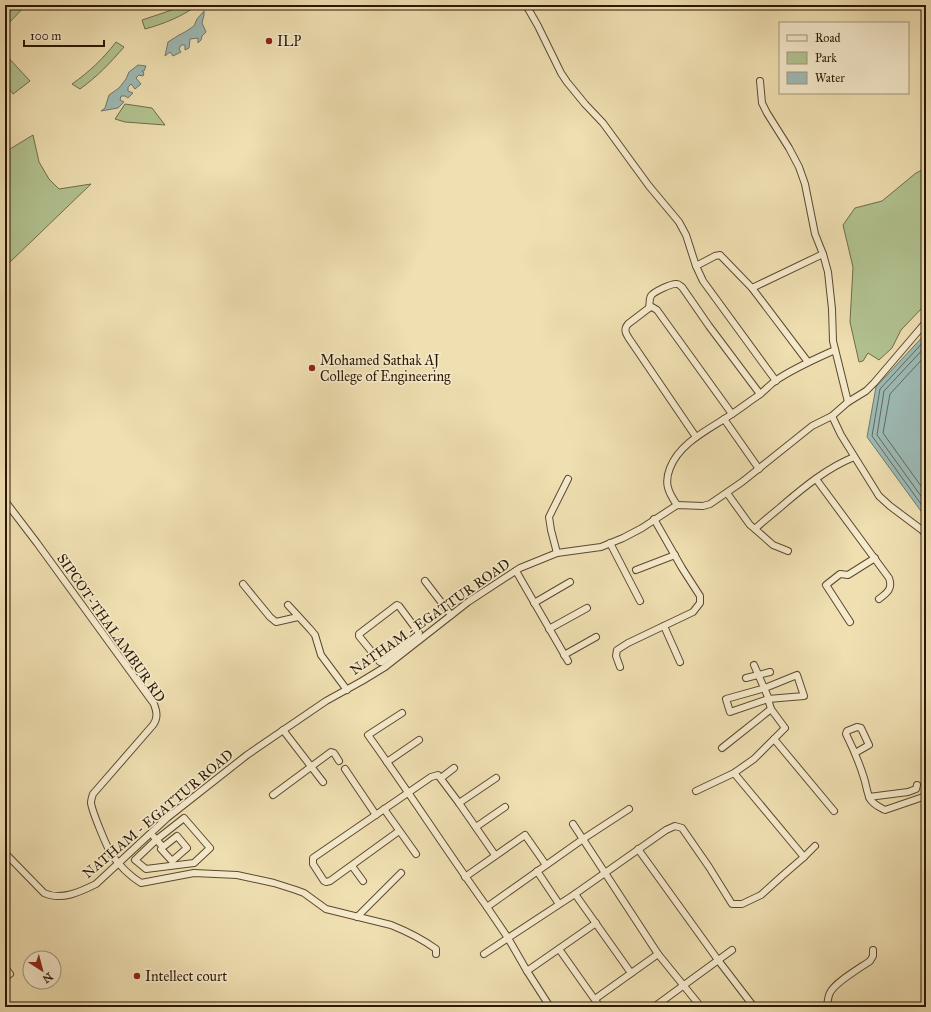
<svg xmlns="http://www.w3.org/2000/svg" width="931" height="1012" font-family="'IM FELL Great Primer',serif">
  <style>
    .green { fill: #b2c391; stroke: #6e6d4a }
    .water { fill: #9dbab5; stroke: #6f796e }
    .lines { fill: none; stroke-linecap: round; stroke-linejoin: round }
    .shore { stroke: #64685c; stroke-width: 1 }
    .minor-casing { stroke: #5c492e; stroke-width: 8 }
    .minor { stroke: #f5eacc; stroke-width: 6 }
    .poi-dot { fill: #8f2418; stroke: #f5eacc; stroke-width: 1.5 }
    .labels { text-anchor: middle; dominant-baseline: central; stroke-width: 3.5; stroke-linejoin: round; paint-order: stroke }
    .poi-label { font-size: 14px; fill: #2b1703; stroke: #f5eacc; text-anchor: start }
    .street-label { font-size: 14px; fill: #2b1703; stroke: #f5eacc }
  </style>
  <rect width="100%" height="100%" fill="#efdfb1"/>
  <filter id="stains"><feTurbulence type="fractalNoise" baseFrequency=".005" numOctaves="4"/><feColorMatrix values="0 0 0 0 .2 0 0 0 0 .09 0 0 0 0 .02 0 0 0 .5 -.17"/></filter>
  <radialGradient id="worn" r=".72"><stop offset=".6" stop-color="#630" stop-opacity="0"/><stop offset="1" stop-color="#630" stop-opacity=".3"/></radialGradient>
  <g class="green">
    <polygon points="15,5 26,5 7,25 5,24 5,17"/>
    <path d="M181,5H197C182,17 163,24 145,29L142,20L172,10Z"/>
    <path d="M116,42L124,47C110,63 98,76 80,89L72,84C89,72 103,59 116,42Z"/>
    <polygon points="5,54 30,81 13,94 5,83"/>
    <polygon points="125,104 152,108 165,125 125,122 115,119"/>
    <polygon points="33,135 39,162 49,179 59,189 91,184 9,263 5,260 5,152"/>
    <polygon points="926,168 926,307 922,308 901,330 892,348 879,360 868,353 863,361 859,362 850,322 853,267 843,225 855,208 882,201 916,173"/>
  </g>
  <g class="water">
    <polygon points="204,11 204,15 202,23 206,32 202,36 201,40 198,43 198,38 190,39 189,48 185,50 185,45 181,45 179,49 181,52 173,56 170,52 165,56 168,42 179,35 185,32 194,26 197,19"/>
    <polygon points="138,65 146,66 144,71 142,71 144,73 143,76 139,75 136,78 141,84 135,89 131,84 128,87 128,91 133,93 128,98 125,96 121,96 120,100 124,102 118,108 101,111 105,108 109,95 119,88 126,79 129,72"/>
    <polygon points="926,333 926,518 867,437 876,387"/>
  </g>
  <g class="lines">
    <g class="shore">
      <polyline points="926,339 880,389 872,436 926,511"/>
      <polyline points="926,346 884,391 877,435 926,503"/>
      <polyline points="926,355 890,394 883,433 926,493"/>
    </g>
    <g class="minor-casing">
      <g id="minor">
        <polyline points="526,5 538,26 561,73 567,82 585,104 603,123 649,186 679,222 686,235 696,266 703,281 776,381"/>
        <polyline points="760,81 762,103 767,113 789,148 799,167 805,184 815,234 823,254 828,272 832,309 833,341 848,402"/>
        <polyline points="5,101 5,104"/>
        <polyline points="696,266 715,256 720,255 752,288 823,254"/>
        <polyline points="752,288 808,362"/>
        <path d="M649,308C650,304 649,299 651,296C653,292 672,283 677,284C679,284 680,286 682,287L709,326L760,394"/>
        <polyline points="832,416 848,402 866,391 874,383 926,322"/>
        <polyline points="724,419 759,469"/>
        <path d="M696,437L628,337C625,332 624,329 628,324L649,308L652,307L657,310L732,414"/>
        <path d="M816,479L889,578C893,589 887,593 879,599"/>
        <path d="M727,493L750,525L755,529C763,521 774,513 783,505C804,487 827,468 854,457"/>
        <path d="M5,501L37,543L154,704C157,712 158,718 153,725L93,794C92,797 91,800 91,803C92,811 107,848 112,855C119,865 130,876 141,883L194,873L237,875L274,883L296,890L304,893L326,909L391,925C406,931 422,939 436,949V954"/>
        <path d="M677,505C668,492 664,483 670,468C680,442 710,429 732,414C741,408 750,401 759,395C765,390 770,385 775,381C794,368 815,359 835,350"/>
        <polyline points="755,529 773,545 788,551"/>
        <polyline points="610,543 640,601"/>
        <polyline points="557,553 551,530 549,517 568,479"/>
        <polyline points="636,570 675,555"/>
        <polyline points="516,571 568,661"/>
        <polyline points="425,581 451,615"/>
        <polyline points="243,584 270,617 276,622 298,617"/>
        <polyline points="534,603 570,582"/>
        <polyline points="288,605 310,629 315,635 321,655 347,690"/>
        <polyline points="850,622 826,585 840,574 848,575 875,558"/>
        <polyline points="664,626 680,662"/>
        <polyline points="549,629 587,608"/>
        <polyline points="418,635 419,633 399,606 397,605 359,634 359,636 380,662 382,662 418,635 419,640"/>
        <polyline points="564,655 596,637"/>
        <polyline points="754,665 768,697 768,699 771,709"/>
        <polyline points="620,667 616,656 617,650 628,643 693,612 700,603 700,596 682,568 654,519"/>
        <polygon points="797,675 804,696 768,699 730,712 726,699 765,688"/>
        <polyline points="746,678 770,672"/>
        <path d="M402,713L368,735C409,792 446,850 487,907L583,839L629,809"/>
        <polyline points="283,730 323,782"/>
        <polyline points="722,748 771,709 785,728 774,739"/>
        <path d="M855,753L869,745L861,728L857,727L847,731L846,734C853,748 859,762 864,778C866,784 867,793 870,799C874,805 879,807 885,810L926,796"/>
        <polyline points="387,762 419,740"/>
        <polyline points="345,769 376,815"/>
        <polyline points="734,773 804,857"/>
        <polyline points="441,778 454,768"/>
        <polyline points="696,791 734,773 754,759 774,739 834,811"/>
        <polyline points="273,795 331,752 334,753 339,761"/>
        <polyline points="869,797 908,792 916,789 917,785"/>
        <polyline points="459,803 496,778"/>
        <polyline points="384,809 416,854"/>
        <polygon points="184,818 210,848 194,863 146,869 135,860 156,840"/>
        <polyline points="573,824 658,954 701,1007"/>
        <polyline points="476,827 505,807"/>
        <polyline points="399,831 330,881 326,882 324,881 313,864 313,858 431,777 438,775 459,803 495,855"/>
        <polyline points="154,837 163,847 177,836 187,848 172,861 161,849 163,847"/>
        <polyline points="638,849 718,960 754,1007"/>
        <path d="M5,853L44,893C61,901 80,892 96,884L167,818L247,755L326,701L362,681L385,667L468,602L520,568L557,553L601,547L623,538L642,528L677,505L703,506L710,504L742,482L812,426L832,416L841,435L879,496L890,506L922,530L926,535"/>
        <polyline points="352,866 363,881"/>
        <polyline points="537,871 559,904"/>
        <polyline points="465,877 525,835 546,865"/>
        <polyline points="575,894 631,973"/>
        <polyline points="357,917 401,873"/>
        <polyline points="559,949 600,1007"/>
        <polyline points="484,954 508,938 487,907"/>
        <polyline points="5,968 10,974 5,978"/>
        <polyline points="527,971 596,923"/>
        <polyline points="595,999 658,954"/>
        <polyline points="550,1007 527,971 508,938 575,894 666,830 675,826 682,828 709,867 732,904 742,904 761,895 782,876 804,857 815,846"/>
        <polyline points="654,1007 732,950"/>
        <path d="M827,1007V1005C828,1001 828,996 830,993C834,983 860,968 870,961L873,956V950"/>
      </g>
    </g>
    <use href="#minor" class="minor"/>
  </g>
  <g class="poi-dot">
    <circle cx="269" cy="41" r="4"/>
    <circle cx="312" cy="368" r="4"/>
    <circle cx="137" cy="976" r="4"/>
  </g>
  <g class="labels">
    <g class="poi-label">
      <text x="277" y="41">ILP</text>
      <text x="320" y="360">Mohamed Sathak AJ<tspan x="320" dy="16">College of Engineering</tspan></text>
      <text x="145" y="976">Intellect court</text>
    </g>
    <g class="street-label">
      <text transform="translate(430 617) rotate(-35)">NATHAM - EGATTUR ROAD</text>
      <text transform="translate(111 628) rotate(55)">SIPCOT-THALAMBUR RD</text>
      <text transform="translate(158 814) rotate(-40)">NATHAM - EGATTUR ROAD</text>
    </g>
  </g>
  <rect width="931" height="1012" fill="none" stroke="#efdfb1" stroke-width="20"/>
  <rect x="6" y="6" width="919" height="1000" fill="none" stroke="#2b1703" stroke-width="2"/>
  <rect x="10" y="10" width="911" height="992" fill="none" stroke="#2b1703"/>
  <rect x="779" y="22" width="130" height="72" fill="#f5eacc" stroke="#a4967c"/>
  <rect x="787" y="35" width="20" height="6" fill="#f5eacc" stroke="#a4967c"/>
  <text x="815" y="42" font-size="12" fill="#2b1703">Road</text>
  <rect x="787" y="52" width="20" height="12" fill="#b2c391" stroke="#a4967c"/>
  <text x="815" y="62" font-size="12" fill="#2b1703">Park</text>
  <rect x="787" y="72" width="20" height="12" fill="#9dbab5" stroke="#a4967c"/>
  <text x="815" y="82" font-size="12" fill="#2b1703">Water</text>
  <g transform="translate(42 970) rotate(144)"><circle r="19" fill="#f5eacc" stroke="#a4967c"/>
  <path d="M0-3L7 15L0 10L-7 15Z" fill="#8f2418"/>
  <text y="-6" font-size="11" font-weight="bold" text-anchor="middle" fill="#2b1703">N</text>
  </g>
  <path d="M24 40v6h80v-6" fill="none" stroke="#2b1703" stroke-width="2"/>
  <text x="30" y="40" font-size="12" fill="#2b1703" stroke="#f5eacc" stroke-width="3" paint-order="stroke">100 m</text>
  <rect width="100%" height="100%" filter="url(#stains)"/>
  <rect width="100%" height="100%" fill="url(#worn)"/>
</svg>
